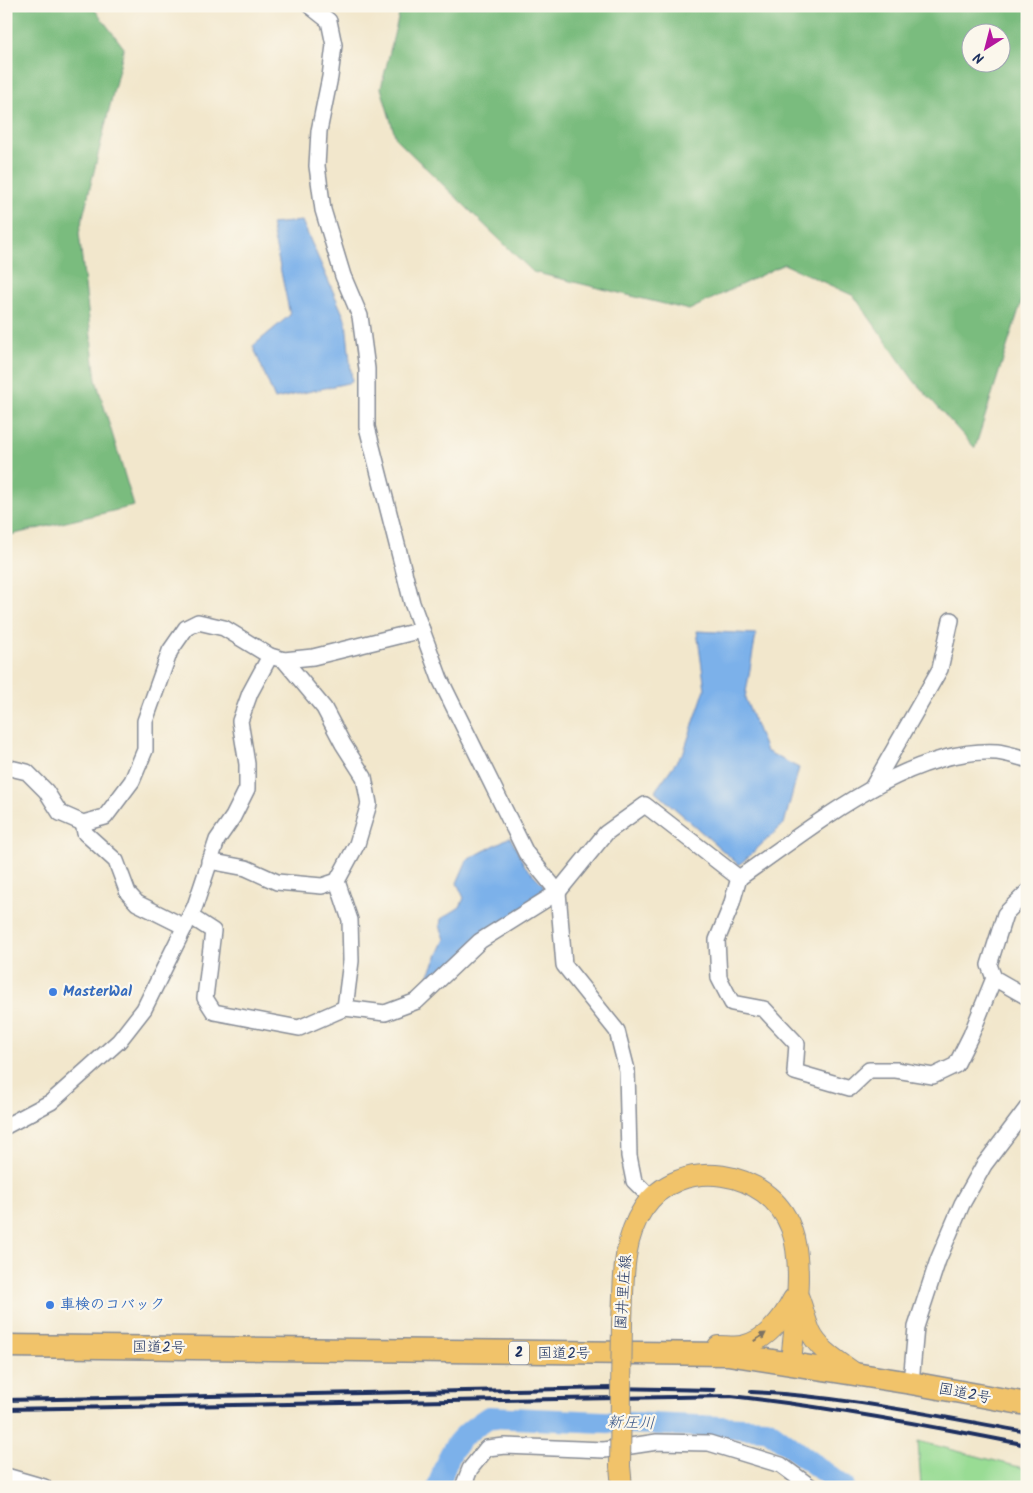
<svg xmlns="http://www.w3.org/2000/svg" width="1033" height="1493" font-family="Kalam,'Klee One',sans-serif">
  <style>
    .green { fill: #99dc94; stroke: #5a8679 }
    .forest { fill: #7abc7e; stroke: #4a766e; fill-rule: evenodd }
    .water { fill: #7bb1ea; stroke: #4b70a4 }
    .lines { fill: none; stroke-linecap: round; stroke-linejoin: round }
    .river { stroke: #7bb1ea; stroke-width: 22 }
    .minor-casing { stroke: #868b95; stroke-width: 18 }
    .major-casing { stroke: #868b95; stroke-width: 22 }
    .highway-casing { stroke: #868b95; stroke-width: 25 }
    .minor { stroke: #fff; stroke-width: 15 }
    .major { stroke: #f1c36a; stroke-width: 20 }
    .highway { stroke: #f1c36a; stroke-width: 22 }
    .rail { stroke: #1b2f5e; stroke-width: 4 }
    .major-bridge-casing { stroke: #868b95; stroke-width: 22; stroke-linecap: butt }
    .major-bridge { stroke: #f1c36a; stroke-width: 20 }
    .oneway { fill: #7b7263 }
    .shop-dot { fill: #3f7fe0; stroke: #fbf7ec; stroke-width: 2 }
    .labels { text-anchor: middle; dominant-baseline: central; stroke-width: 4.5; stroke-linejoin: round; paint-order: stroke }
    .shield { fill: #fbf7ec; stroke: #5e6b89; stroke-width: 1 }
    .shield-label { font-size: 14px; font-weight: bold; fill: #1b2f5e }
    .shop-label { font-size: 15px; font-weight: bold; fill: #366cbe; stroke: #fbf7ec; text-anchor: start }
    .street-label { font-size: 15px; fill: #1b2f5e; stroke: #fbf7ec }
    .water-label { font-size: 16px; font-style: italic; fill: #385688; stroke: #fbf7ec }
  </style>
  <rect width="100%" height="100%" fill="#fbf7ec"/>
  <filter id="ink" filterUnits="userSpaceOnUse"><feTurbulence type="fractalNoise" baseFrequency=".02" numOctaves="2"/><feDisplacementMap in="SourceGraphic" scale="10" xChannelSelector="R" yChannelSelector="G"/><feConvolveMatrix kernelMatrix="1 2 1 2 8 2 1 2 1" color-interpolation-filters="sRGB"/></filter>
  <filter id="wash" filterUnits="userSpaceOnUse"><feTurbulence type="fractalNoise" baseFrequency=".0096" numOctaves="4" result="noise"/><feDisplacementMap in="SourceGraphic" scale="20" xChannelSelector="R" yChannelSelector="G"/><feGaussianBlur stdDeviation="1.12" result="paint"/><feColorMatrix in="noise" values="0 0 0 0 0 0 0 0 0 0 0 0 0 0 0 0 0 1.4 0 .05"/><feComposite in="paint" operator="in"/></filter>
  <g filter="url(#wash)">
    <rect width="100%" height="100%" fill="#f2e7cc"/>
    <polygon class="green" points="918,1441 1027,1469 1027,1487 921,1487"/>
    <g class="forest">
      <polygon points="6,6 92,6 124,48 79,233 96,380 134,506 6,536"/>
      <path d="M401,6H1027V284L975,448L914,381L854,296L784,264L689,310L533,272L396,139L381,88ZM970,32H1000V62H970Z"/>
    </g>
    <g class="water">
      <polygon points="302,221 346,321 352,382 275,399 253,346 290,315 271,224"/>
      <polygon points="697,631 756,634 745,698 766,751 799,768 784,824 739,865 655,791 684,751 705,689"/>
      <polygon points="510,837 525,866 542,883 545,893 425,983 445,939 440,926 441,919 460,907 464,898 457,883 467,860"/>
    </g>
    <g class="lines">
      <path class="river" d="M438,1487C450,1449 455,1439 489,1417L767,1429L844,1487"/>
    </g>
  </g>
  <g filter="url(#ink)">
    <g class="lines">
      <g class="minor-casing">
        <g id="minor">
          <polyline points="310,6 329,21 334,45 330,77 319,131 317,166 323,210 343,276 360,316 367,369 367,427 412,603 440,679 526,853 558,892 564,965 617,1031 627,1070 629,1156 634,1181 651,1198"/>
          <polyline points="6,767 27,772 46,791 60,813 83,823 105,817 132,781 145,750 145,721 170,651 186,628 198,622 224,628 270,656 284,660 313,657 422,630"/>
          <polyline points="872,788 940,669 951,620"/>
          <polyline points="83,823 85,833 116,861 128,893 137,903 185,927"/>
          <polyline points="209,861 246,868 277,882 322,886 337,881 357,844 369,804 364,777 343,744 324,708 284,660"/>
          <polyline points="739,878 731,906 717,940 719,978 732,1003 764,1009 797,1044 795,1072 850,1088 869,1070 896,1070 933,1076 956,1065 971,1035 994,978"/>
          <polyline points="337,881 350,920 351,961 345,1008"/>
          <polyline points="1027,892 1005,914 989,965 994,978 1027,997"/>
          <path d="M190,916L213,931L205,998L214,1012L299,1028L345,1008L385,1013L417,1001L480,941L558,892L606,833L645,805L739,878C809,830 907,747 997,752C1007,753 1017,757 1027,759"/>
          <polyline points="6,1126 51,1102 119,1041 144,1009 195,906 217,840 233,817 247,789 247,764 240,721 250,693 270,656"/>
          <polyline points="911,1383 916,1327 938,1260 962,1204 984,1165 1027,1108"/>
          <polyline points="6,1476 44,1487"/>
          <polyline points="463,1487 470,1469 487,1448 505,1446 604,1450 657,1442 709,1443 781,1465 811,1487"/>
        </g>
      </g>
      <g class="major-casing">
        <g id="major">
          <path d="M799,1298C803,1309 806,1321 810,1331C818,1350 840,1362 856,1374"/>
          <path d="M622,1322C624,1284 621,1242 643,1209C679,1154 769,1169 791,1228C805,1266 794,1323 791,1363"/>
          <path d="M718,1346C726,1346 735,1347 742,1346C766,1341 783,1319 793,1299"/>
          <polyline points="620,1466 622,1487"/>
        </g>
      </g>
      <g class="highway-casing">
        <polyline id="highway" points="6,1346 728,1354 911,1383 1027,1404"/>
      </g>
      <use href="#minor" class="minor"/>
      <use href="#major" class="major"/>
      <use href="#highway" class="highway"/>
      <g class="rail">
        <path d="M751,1392C844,1396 935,1416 1027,1432"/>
        <polyline points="6,1400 613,1388 714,1390"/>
        <path d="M6,1409L731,1396C831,1407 928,1425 1027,1445"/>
      </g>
      <g class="major-bridge-casing">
        <polyline id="major-bridge" points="620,1466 622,1322"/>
      </g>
      <use href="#major-bridge" class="major-bridge"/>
    </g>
    <defs><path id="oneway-solid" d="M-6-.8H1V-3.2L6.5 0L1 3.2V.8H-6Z" transform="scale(1.25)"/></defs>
    <use class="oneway" href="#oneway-solid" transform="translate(760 1337) rotate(-33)"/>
  </g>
  <g class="shop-dot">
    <circle cx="53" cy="992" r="5"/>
    <circle cx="50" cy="1305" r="5"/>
  </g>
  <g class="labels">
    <rect class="shield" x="509" y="1341.5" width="20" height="23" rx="4"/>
    <g class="shield-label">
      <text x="519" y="1353">2</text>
    </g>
    <g class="shop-label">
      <text x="63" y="992">MasterWal</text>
      <text x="60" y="1305">車検のコバック</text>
    </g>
    <g class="street-label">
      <text transform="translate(624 1292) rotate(-86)">園井里庄線</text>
      <text transform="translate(159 1348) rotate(1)">国道2号</text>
      <text x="564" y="1354">国道2号</text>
      <text transform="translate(965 1394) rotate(11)">国道2号</text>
    </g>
    <g class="water-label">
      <text transform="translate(631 1423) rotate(2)">新圧川</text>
    </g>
  </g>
  <rect width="1033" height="1493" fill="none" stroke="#fbf7ec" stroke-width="25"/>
  <g transform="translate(986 48) rotate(216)"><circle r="24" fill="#fbf7ec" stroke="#a1a7b3"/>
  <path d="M0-4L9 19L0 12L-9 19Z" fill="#b5179e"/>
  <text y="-8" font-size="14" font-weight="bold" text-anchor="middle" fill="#1b2f5e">N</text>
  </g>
</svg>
